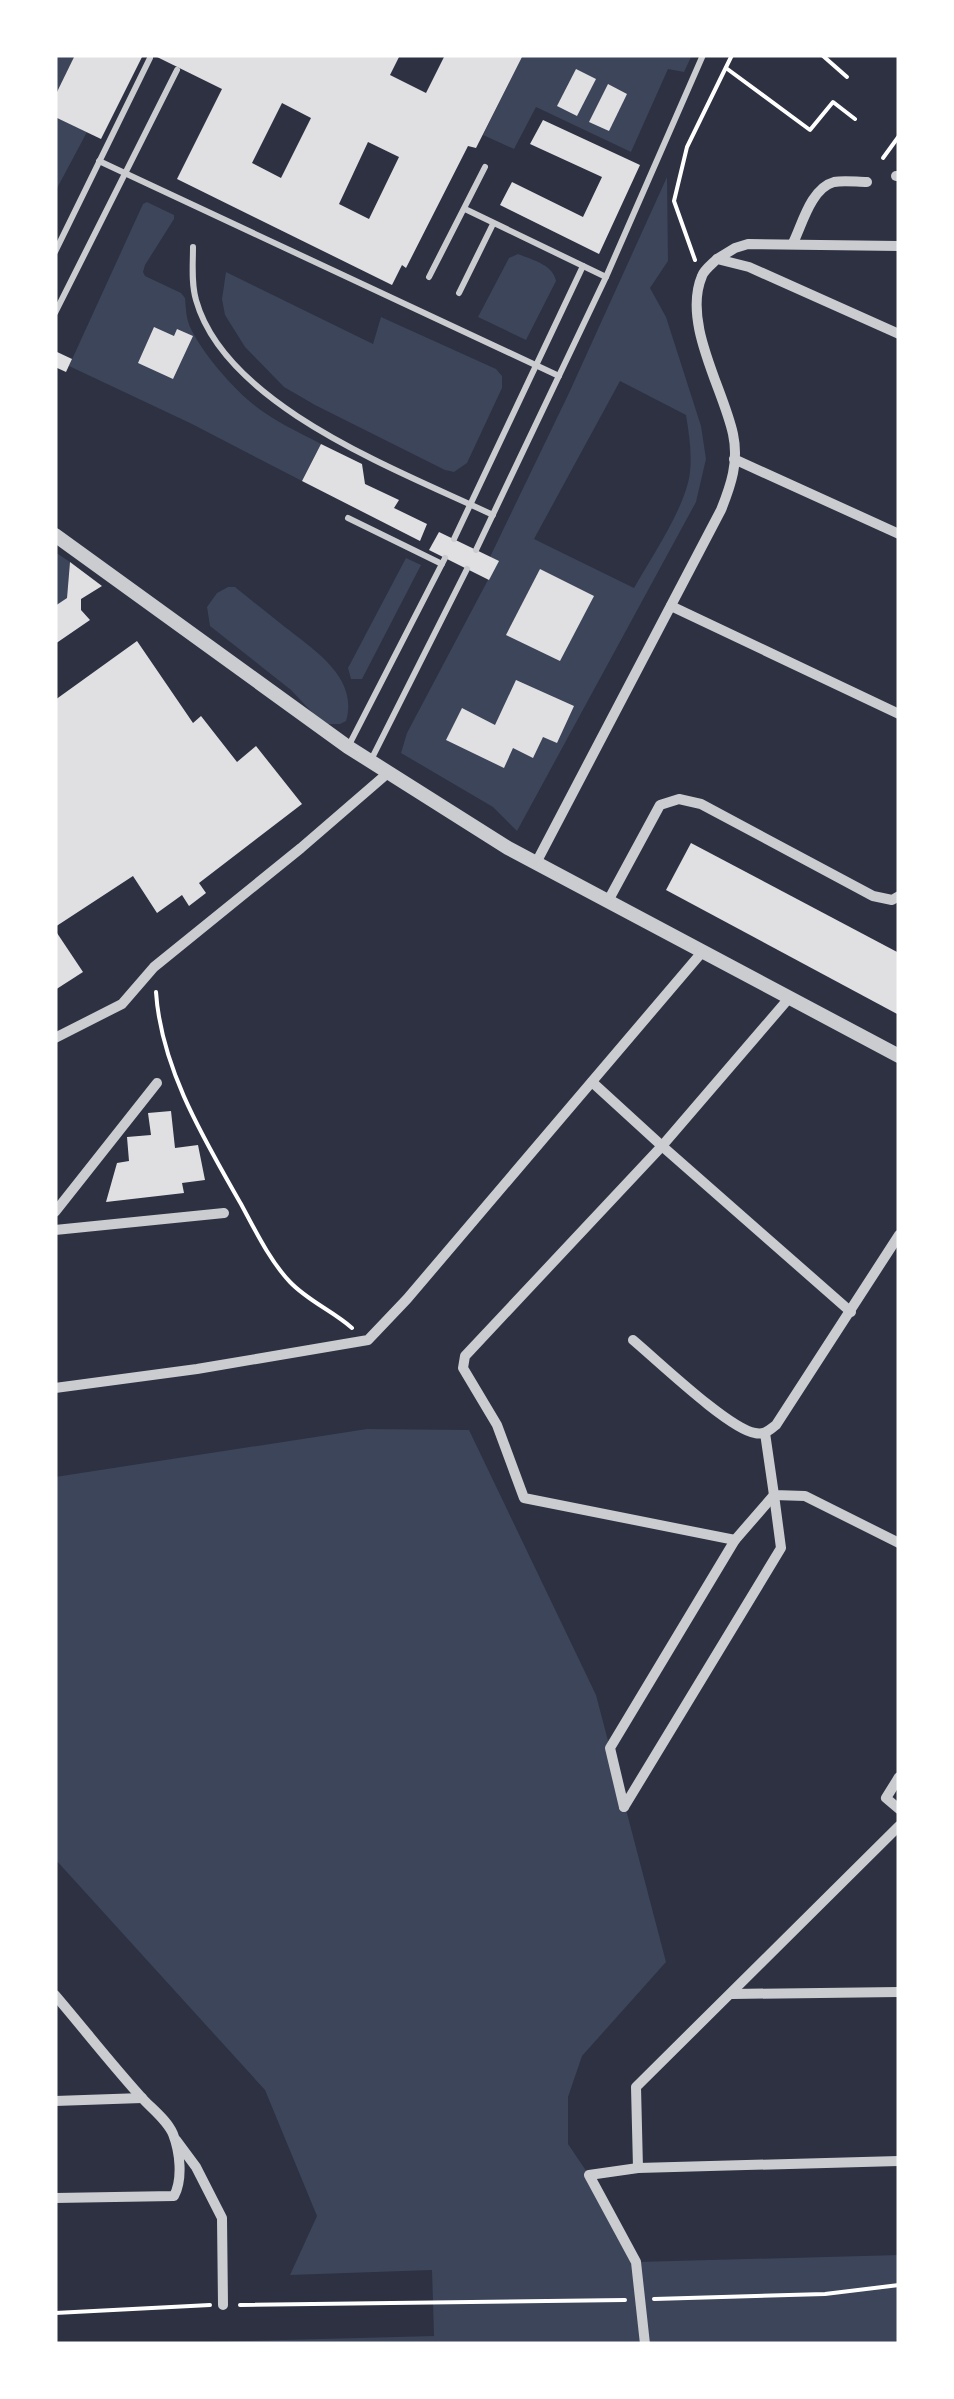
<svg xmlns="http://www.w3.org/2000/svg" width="954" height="2399" font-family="'Sofia Sans Condensed',sans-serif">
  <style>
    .green { fill: #3c4559; fill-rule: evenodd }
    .building { fill: #e0e0e3; fill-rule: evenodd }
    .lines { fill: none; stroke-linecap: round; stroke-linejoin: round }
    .path { stroke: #fff; stroke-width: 4 }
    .service { stroke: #caccd0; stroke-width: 6 }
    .minor { stroke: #caccd0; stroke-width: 10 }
    .tertiary { stroke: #caccd0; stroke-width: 14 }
  </style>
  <rect width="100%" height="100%" fill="#2d3142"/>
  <g class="green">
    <polygon points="55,55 75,55 55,96"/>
    <polygon points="523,55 692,55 684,72 668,69 631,152 536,107 514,149 483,135"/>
    <polygon points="55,117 87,132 55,192"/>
    <path d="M667,177L668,261L650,288L666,317L701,426L706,459L696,502L517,831L493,807L401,753L407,733L498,561L490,557L569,393ZM620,381L686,415C689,434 692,453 690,472C686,507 652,556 634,588L534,539Z"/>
    <path d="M147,202L174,215V219L145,265L143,272L145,276L181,293L185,298C186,309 186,319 191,329C205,357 239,396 265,413C282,425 303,434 321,444L302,481L192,424L69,366L143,204Z"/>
    <path d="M518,254C532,260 553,264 556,281L526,340L478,317L509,258Z"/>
    <polygon points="226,272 373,344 381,317 496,369 502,376 502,388 467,463 454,472 445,470 315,405 284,387 245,347 225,315 222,299"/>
    <polygon points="55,552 70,562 67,598 55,606"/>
    <polygon points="406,558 421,565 362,679 351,679 348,668"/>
    <path d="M228,587H235C252,601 269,614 285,627C314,650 359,678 346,721L340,724H323L291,690L210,626L207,607L217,593Z"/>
    <polygon points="367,1429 469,1430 596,1695 666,1962 582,2056 568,2097 568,2144 589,2175 636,2262 899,2255 899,2344 132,2344 434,2336 432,2270 290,2275 317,2216 265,2090 55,1859 55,1477"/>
  </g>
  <g class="building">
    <polygon points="75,55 143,55 101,139 55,117 55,96"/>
    <path d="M153,55H400L390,75L426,93L445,55H523L476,148L468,146L406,268L402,265L392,285L177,179L222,89ZM282,103L311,118L281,178L252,163ZM368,142L399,157L369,219L339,204Z"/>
    <polygon points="576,69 596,79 577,116 557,106"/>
    <polygon points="608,84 627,94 609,131 589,122"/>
    <polygon points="543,120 640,165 599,254 500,205 512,182 583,217 602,177 530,144"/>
    <polygon points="154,327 174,336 177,329 193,336 173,379 138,363"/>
    <polygon points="55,351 72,359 66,372 55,367"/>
    <polygon points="321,444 362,464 365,484 399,500 394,508 427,524 420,541 302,481"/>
    <polygon points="439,532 499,561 489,580 429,550"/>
    <polygon points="70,562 102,586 81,599 81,610 90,620 55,644 55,606 67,598"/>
    <polygon points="540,569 594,596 560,661 506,635"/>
    <polygon points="137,641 193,723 201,716 237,762 256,746 302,804 199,883 206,893 189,906 182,895 157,913 133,876 55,927 55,700"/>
    <polygon points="516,680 574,706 557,743 543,737 533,758 513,748 504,768 446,740 462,708 495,725"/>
    <polygon points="691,843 899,953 899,1015 666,890"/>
    <polygon points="55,930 83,972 55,990"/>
    <polygon points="171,1111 175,1148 198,1145 205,1180 182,1183 184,1193 106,1202 117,1163 129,1161 127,1137 151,1135 148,1113"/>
  </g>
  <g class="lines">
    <g class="path">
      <polyline points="822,55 847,77"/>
      <polyline points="726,68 810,130 833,102 855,119"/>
      <polyline points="883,158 899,136"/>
      <polyline points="695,260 674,201 687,147 732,55"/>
      <path d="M156,992C161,1068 204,1139 241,1204C255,1230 270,1261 290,1282C308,1301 333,1311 352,1328"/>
      <polyline points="654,2299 825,2294 899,2285"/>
      <polyline points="240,2305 625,2300"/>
      <polyline points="55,2313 210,2305"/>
    </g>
    <g class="service">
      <polyline points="99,161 559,376"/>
      <polyline points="465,209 606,277"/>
      <path d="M193,247C193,264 191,283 196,300C226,407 401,471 493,515"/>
      <polyline points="55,252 150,58"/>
      <polyline points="429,277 485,167"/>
      <polyline points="459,293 493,224"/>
      <polyline points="55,313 177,70"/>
      <polyline points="348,518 442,564"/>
      <polyline points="454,539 583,266"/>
      <polyline points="476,550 606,277 703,55"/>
      <polyline points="348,747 445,558"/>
      <polyline points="371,760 467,569"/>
    </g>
    <g class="minor">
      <polyline points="896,176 899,176"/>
      <path d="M793,243C802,225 811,188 834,182C844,180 857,182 867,182"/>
      <polyline points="717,259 735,248 748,244 899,246"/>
      <polyline points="734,459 899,534"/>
      <polyline points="671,606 899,714"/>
      <path d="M536,863L721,510C731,485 739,462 733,434C723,388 682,323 702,276C704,270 712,264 717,259L749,267L899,334"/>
      <polyline points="608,901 660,805 679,799 701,804 873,896 892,900 899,896"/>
      <polyline points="55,1038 122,1004 154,967 301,848 389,772"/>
      <polyline points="592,1082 662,1146 851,1312"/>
      <polyline points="55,1212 157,1083"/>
      <polyline points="55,1230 224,1213"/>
      <path d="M633,1340C658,1361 729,1429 755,1433C765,1435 769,1430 776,1425L899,1235"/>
      <polyline points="55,1388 197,1369 368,1340 407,1299 703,951"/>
      <polyline points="765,1433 774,1495 805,1496 899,1543"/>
      <polyline points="735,1540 524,1498 497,1425 463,1368 465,1356 662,1146 790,997"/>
      <polyline points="899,1777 886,1798 899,1809"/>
      <polyline points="624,1807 610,1748 735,1540 774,1495"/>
      <polyline points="624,1807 781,1548 774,1495"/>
      <polyline points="732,1994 899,1992"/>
      <path d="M55,1995C84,2029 112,2065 142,2098C152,2109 167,2120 173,2134C180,2152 183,2179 174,2196L55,2198"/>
      <polyline points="55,2101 142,2098"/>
      <polyline points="176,2140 196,2167 222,2218 223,2305"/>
      <polyline points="638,2168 636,2087 899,1826"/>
      <polyline points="645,2344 636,2262 589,2175 638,2168 899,2161"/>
    </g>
    <polyline class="tertiary" points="55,535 348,747 508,848 899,1056"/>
  </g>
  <rect width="954" height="2399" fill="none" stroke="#ffffff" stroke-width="115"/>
</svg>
